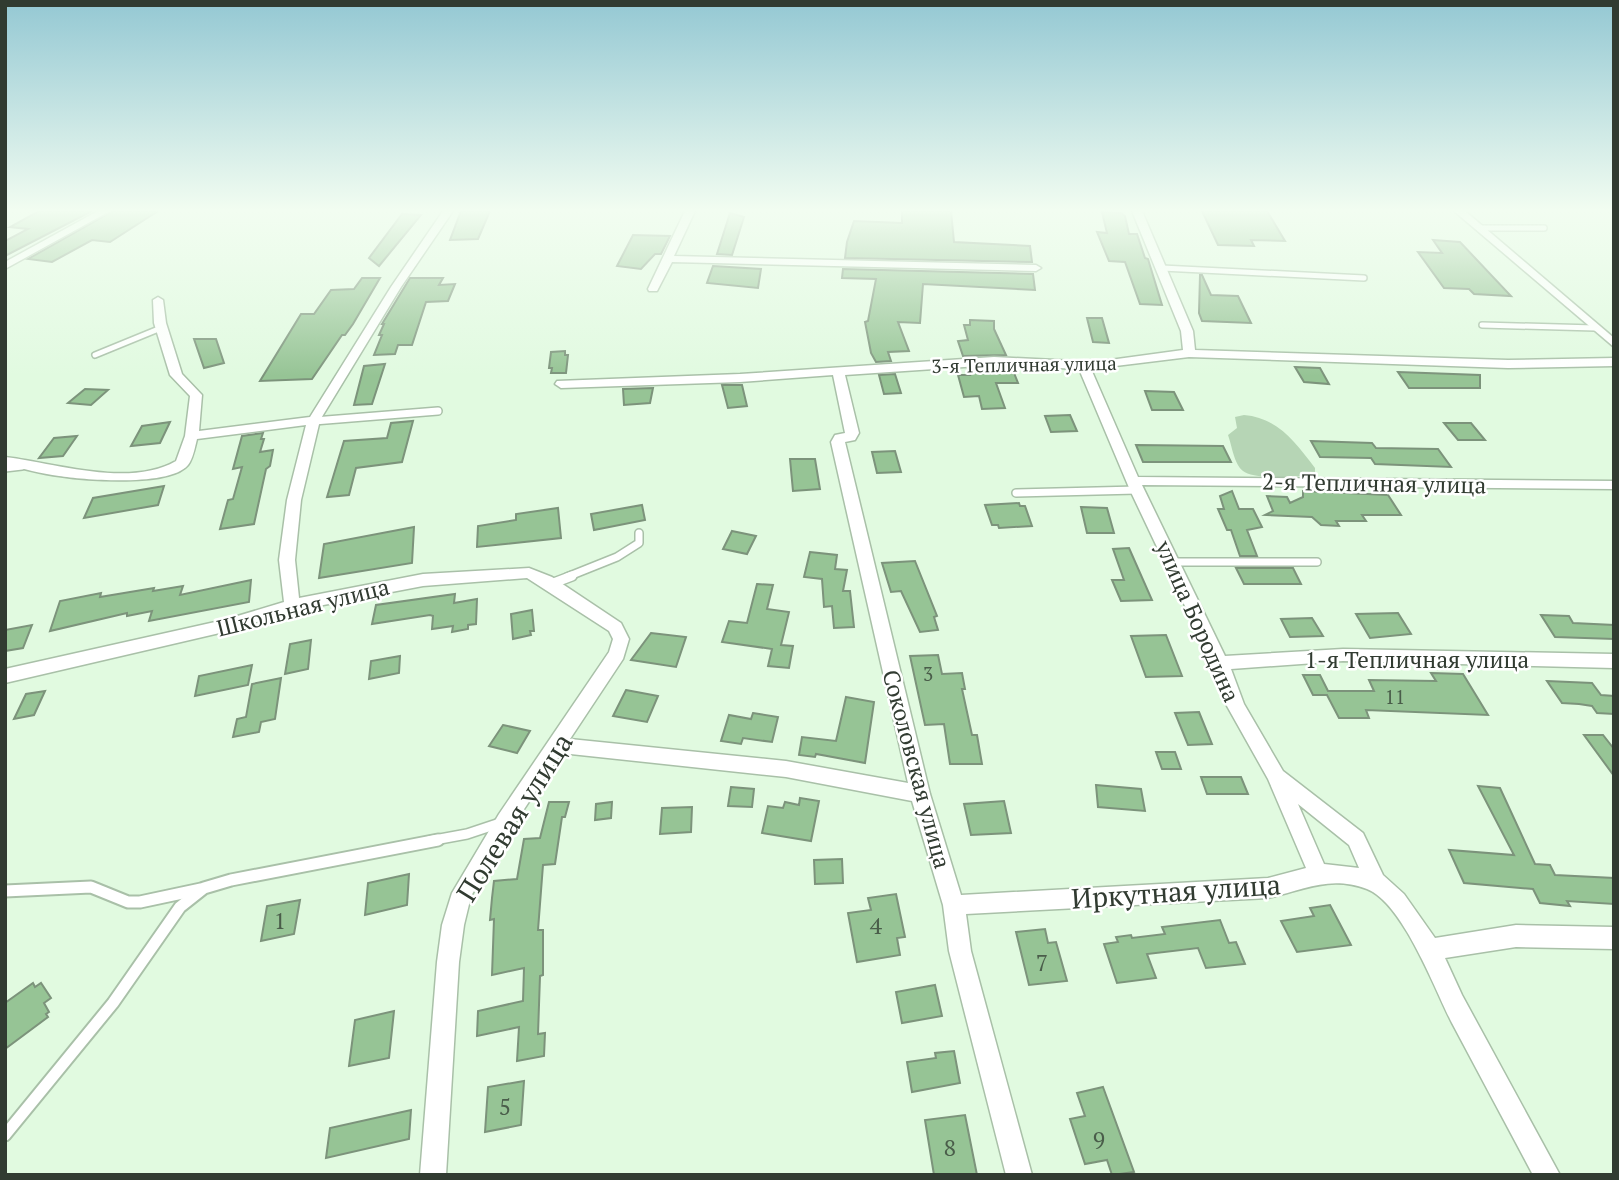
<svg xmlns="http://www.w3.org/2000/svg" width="1619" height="1180" font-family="'PT Serif',serif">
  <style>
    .green { fill: #b6d5b5 }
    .building { fill: #96c495; stroke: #7c937b; stroke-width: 2 }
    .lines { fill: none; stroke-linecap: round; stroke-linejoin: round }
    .service-far3-casing { stroke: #a9c0a8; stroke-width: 8 }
    .service-far2-casing { stroke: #a9c0a8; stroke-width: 10 }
    .service-far1-casing { stroke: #a9c0a8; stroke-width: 12 }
    .service-casing { stroke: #a9c0a8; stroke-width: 15 }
    .minor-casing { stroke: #a9c0a8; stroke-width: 3 }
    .service-far3 { stroke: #fff; stroke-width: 5 }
    .service-far2 { stroke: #fff; stroke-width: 7 }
    .service-far1 { stroke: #fff; stroke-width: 9 }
    .service { stroke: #fff; stroke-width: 11 }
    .minor { fill: #fff; fill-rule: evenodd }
    .labels { text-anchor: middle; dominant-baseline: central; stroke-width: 5; stroke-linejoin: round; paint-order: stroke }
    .far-street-label { font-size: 19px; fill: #313b31; stroke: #fff }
    .number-label { font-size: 19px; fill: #4a5d4a }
    .street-label { font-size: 23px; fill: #313b31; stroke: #fff }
    .near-number-label { font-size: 23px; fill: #4a5d4a }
    .near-street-label { font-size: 28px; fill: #313b31; stroke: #fff }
  </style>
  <rect width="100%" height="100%" fill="#e1fae0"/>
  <path class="green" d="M1244,415C1278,418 1295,442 1315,468V474C1302,477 1253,480 1243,471C1234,464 1232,446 1228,435L1237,428L1235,417Z"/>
  <g class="building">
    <polygon points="39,211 92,211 5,256 5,241 28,229 10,227"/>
    <polygon points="113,211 158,211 110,242 92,240 52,262 28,259"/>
    <polygon points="461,211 490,211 478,239 450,240"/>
    <polygon points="902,211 951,211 954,242 1030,246 1032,262 845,258 847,242 854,221 902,223"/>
    <polygon points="1202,211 1267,211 1285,241 1251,240 1254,246 1218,245"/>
    <polygon points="1102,212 1121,213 1125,216 1129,234 1137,234 1145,258 1148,259 1162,305 1140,304 1125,262 1109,261 1097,232 1107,233"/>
    <polygon points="730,213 744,217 732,255 717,254"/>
    <polygon points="402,214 421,215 379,266 369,258"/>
    <polygon points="633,235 670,236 661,254 655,254 641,269 617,266"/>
    <polygon points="1433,240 1460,242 1511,296 1474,294 1469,289 1444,288 1418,252 1442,253"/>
    <polygon points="713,266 761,269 758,288 707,283"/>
    <polygon points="843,269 1033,274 1035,290 923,284 920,323 898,322 909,351 888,352 891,361 876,362 871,353 865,322 868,321 876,279 842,278"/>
    <polygon points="1200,275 1202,275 1211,295 1238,296 1251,323 1202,321 1199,313"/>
    <polygon points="362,278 380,278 353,324 345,335 342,335 312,379 260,381 301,314 314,314 331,290 354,289"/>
    <polygon points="410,278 443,278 439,285 455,284 448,301 426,302 412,345 398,345 395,354 374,355 382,335 379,335 384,324 382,324"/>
    <polygon points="1087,318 1102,318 1109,343 1093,342"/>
    <polygon points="970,320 994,321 994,329 1006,355 963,356 958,341 968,340 964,325 970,325"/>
    <polygon points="194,339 216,339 224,363 204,368"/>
    <polygon points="565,351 565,355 568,355 566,373 551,373 552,368 549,368 551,352"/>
    <polygon points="385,364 372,404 354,405 364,366"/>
    <polygon points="1295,367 1320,368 1329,384 1304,382"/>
    <polygon points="994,368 1012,368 1018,383 996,383 1005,408 982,409 979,396 964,397 958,375 970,375 968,369"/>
    <polygon points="1398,372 1480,375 1480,388 1409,388"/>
    <polygon points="895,374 901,393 884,394 879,375"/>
    <polygon points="722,385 742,385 747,406 728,408"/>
    <polygon points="653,388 650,403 624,405 623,389"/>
    <polygon points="85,389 108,390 91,405 68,403"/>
    <polygon points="1145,391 1174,392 1183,410 1152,410"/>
    <polygon points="1070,415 1077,431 1051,432 1045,416"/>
    <polygon points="413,421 402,462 356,468 349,495 327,497 344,441 387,438 391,423"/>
    <polygon points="170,422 160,443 131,446 142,426"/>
    <polygon points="1444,423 1471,423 1485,440 1458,440"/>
    <polygon points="263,433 261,439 264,439 260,452 273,450 270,466 266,469 254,524 220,529 228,500 233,499 242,467 233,469 242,436"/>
    <polygon points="77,436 63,456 39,458 54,438"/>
    <polygon points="1311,441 1372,443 1376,448 1438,449 1451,467 1375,464 1371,458 1320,457"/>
    <polygon points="1136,445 1223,446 1231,462 1143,462"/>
    <polygon points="895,451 901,472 877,473 872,452"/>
    <polygon points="790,459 815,459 820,489 793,491"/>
    <polygon points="164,486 158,505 84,518 93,498"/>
    <polygon points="1232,491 1239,509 1253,509 1262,527 1247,530 1257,556 1240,556 1231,530 1227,530 1218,509 1224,509 1220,496"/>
    <polygon points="1303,491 1388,495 1401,515 1362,515 1366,521 1336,521 1339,526 1321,525 1312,517 1265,515 1273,511 1267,496 1287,497 1290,503 1303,497"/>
    <polygon points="1019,503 1020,506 1025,506 1032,526 999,528 998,525 992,525 985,505"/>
    <polygon points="642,505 645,520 594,530 591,514"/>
    <polygon points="1081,507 1107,508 1114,533 1087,533"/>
    <polygon points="558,508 561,538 477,547 478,526 516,520 516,514"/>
    <polygon points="414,527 412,563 319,578 324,544"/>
    <polygon points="732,531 756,536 747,554 723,549"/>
    <polygon points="1129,548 1152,600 1121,601 1112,580 1124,580 1113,549"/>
    <polygon points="810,552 837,555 835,569 847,570 843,591 850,591 854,627 834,628 832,606 824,607 822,579 804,577"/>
    <polygon points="915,561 937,616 934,617 938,630 920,632 901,591 891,592 882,563"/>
    <polygon points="1236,568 1293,568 1301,584 1244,584"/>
    <polygon points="251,580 249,602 149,621 152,611 127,616 127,613 50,631 60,601 101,593 100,597 154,588 153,591 183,586 180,595"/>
    <polygon points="757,584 773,585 767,609 789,612 781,645 793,646 789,668 768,666 772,649 722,642 729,621 747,623"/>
    <polygon points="455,594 454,603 477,599 476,624 468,625 468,629 452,632 453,626 432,629 433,616 430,615 372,624 376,605"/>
    <polygon points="532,610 534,631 530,631 531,635 513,639 511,614"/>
    <polygon points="1398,613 1411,634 1370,638 1356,614"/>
    <polygon points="1541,615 1569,616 1573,623 1614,625 1614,639 1555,637"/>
    <polygon points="1312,618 1323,636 1290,637 1281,619"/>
    <polygon points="32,625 23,648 5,651 5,630"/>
    <polygon points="651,633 686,637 676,667 631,660"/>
    <polygon points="1166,635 1182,676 1146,677 1131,636"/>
    <polygon points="311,640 308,669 285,674 290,644"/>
    <polygon points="938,655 942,674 962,673 965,689 962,689 972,735 977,735 982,764 950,764 944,724 925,725 910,656"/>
    <polygon points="400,656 399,673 369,679 371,661"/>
    <polygon points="252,665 248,685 195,696 199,676"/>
    <polygon points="1431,673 1463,674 1488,715 1366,710 1369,718 1339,718 1327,695 1313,695 1303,675 1320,675 1328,691 1374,691 1369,680 1436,681"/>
    <polygon points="281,678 275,719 261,722 259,732 233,737 237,719 246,717 252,684"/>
    <polygon points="1547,681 1592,683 1601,695 1614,696 1614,714 1597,713 1592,706 1579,704 1562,703"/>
    <polygon points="626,690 658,696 647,722 613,716"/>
    <polygon points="45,691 34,715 14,719 26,694"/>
    <polygon points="846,697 874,702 865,763 816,754 815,757 799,755 802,737 836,741"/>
    <polygon points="1199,712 1212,744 1188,745 1175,713"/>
    <polygon points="753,713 778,717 772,742 743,738 741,744 721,741 729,715 751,719"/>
    <polygon points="503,725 530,731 517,753 489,746"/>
    <polygon points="1584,735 1603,735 1614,749 1614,776"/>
    <polygon points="1156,752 1175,752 1181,769 1162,769"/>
    <polygon points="1201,777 1241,777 1248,794 1207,794"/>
    <polygon points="1096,785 1141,789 1145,811 1098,807"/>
    <polygon points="1478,786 1500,788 1535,864 1550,865 1555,875 1614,878 1614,904 1567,901 1570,906 1540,903 1533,889 1464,883 1449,850 1514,855"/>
    <polygon points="731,787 754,789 752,807 728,806"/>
    <polygon points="800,798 819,801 811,841 762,833 768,806 783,808 785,802 799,805"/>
    <polygon points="1004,801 1011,833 971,835 964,804"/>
    <polygon points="549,802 569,802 565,817 562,817 555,864 543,865 538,930 543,930 543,975 540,976 538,1034 545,1033 544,1056 517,1061 519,1027 477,1036 478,1011 523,1001 524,968 492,975 494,919 490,920 492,898 494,881 517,879 524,839 540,838"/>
    <polygon points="612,802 611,818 595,820 596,804"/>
    <polygon points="692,807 691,832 660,834 662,808"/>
    <polygon points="842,859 843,883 815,884 814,860"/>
    <polygon points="409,874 407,905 365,915 368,883"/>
    <polygon points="896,894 905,937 897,938 900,955 857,962 848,913 871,910 868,898"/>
    <polygon points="300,900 294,934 261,941 267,906"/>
    <polygon points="1330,905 1351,945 1297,952 1281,921 1314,916 1310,908"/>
    <polygon points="1220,920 1229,943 1236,942 1245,964 1206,968 1198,948 1147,954 1156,978 1117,983 1104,944 1118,942 1116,937 1131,935 1132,938 1165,934 1162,927"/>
    <polygon points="1045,929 1048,943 1056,942 1067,981 1029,985 1016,932"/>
    <polygon points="33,983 35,987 41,983 51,998 44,1003 49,1012 46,1014 48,1017 5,1049 5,1003"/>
    <polygon points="935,985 942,1016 902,1023 896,992"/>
    <polygon points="394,1011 389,1058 349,1066 355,1020"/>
    <polygon points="954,1051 960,1083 912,1092 907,1062 936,1058 935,1053"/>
    <polygon points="524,1081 521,1125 485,1132 488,1087"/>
    <polygon points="1103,1087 1134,1172 1112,1175 1107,1160 1085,1164 1070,1119 1085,1116 1077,1093"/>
    <polygon points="411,1110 409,1139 326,1158 330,1128"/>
    <polygon points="965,1115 977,1175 934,1175 925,1120"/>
  </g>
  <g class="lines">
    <g class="service-far3-casing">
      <g id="service-far3">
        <polyline points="1480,228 1544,228"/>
        <polyline points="1162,268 1364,278"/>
        <polyline points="1482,325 1595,328"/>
        <polyline points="95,355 161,328"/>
      </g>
    </g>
    <g class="service-far2-casing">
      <g id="service-far2">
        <polyline points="314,421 438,411"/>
        <polyline points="5,468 22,466"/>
        <polyline points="1016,493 1137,490"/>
        <polyline points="1171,562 1317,562"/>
        <polyline points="567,577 617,557 639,543 639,533"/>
      </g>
    </g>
    <g class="service-far1-casing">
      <g id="service-far1">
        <polyline points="551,584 572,576"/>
        <polyline points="429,841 467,834 500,823"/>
      </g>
    </g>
    <g class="service-casing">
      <g id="service">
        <polyline points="5,891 91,887 128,902 140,902 201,889"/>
        <polyline points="5,1135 113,1003 180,907 204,888 231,880 438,840"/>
      </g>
    </g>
    <g class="minor-casing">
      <g id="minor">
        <polygon points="98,211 110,211 5,269 5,262"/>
        <path d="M443,211H453L401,287L320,420L301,500L295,560L299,598L423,574L529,568L552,577L621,623L629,639L623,659L570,739L786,761L908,783L831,442L835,435L845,433L833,375L740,382L561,388L555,384L557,381L740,374L994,357L1095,362L1183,350L1181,331L1132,211H1142L1193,331L1195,350L1508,360L1614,358V366L1508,368L1189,357L1091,369L1138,477L1614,481V489L1142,485L1225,656L1343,649L1614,654V668L1343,661L1231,669L1244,704L1283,771L1363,833L1383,875L1404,894L1435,938L1516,925L1614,927V949L1516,947L1445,958L1462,995L1560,1175H1533C1506,1124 1479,1074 1452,1023C1435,990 1403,903 1367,889C1329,875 1304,890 1268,898L966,914L971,951L1032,1175H1006L949,951L943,905L912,801L786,777L561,753L513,826L471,896L464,925L459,962L446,1175H420L437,962L442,925L452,893L499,814L609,652L613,639L609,631L527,578L423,586L292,611L224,632L5,683V669L224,620L284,602L279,560L287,500L306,425L197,439C195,447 193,459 188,465C170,487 85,480 59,476C41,474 23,468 5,465V457C56,463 129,488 176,461L185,436L190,396L170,375L154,323L153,300L158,297L163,300L166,323L182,374L202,395L199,431L310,417L391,287ZM994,365L1079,369L1130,490L1212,663L1227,706L1268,779L1306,868L1268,878L961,895L930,794L845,442L855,440L859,433L845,375ZM1298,804L1349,845L1359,868L1324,864Z"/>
        <polygon points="685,211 695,211 674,256 1036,265 1041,268 1036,271 672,262 657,291 649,291 648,289"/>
        <polygon points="1454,211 1465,211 1614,338 1614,347"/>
      </g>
    </g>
    <use href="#service-far3" class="service-far3"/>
    <use href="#service-far2" class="service-far2"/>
    <use href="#service-far1" class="service-far1"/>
    <use href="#service" class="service"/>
    <use href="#minor" class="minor"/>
  </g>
  <linearGradient id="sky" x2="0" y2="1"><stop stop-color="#94c8d3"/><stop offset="0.56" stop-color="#f2fdf1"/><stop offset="1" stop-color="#f2fdf1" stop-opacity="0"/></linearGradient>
  <rect width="1619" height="376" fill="url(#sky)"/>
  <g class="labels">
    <g class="far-street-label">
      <text transform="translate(1024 364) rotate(-1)">3-я Тепличная улица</text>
    </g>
    <g class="number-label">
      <text x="928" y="673">3</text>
      <text x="1395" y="696">11</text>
    </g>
    <g class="street-label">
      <text transform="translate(1374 483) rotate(1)">2-я Тепличная улица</text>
      <text transform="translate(303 607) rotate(-14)">Школьная улица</text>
      <text transform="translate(1198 621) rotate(66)">улица Бородина</text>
      <text x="1417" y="659">1-я Тепличная улица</text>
      <text transform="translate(917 769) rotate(75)">Соколовская улица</text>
    </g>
    <g class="near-number-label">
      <text x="280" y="920">1</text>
      <text x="876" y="925">4</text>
      <text x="1042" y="962">7</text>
      <text x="505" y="1106">5</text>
      <text x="1099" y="1139">9</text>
      <text x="950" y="1147">8</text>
    </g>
    <g class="near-street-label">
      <text transform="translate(514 817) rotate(-58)">Полевая улица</text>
      <text transform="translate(1176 891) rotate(-4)">Иркутная улица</text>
    </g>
  </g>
  <rect width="1619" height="1180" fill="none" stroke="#313b31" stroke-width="14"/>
</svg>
